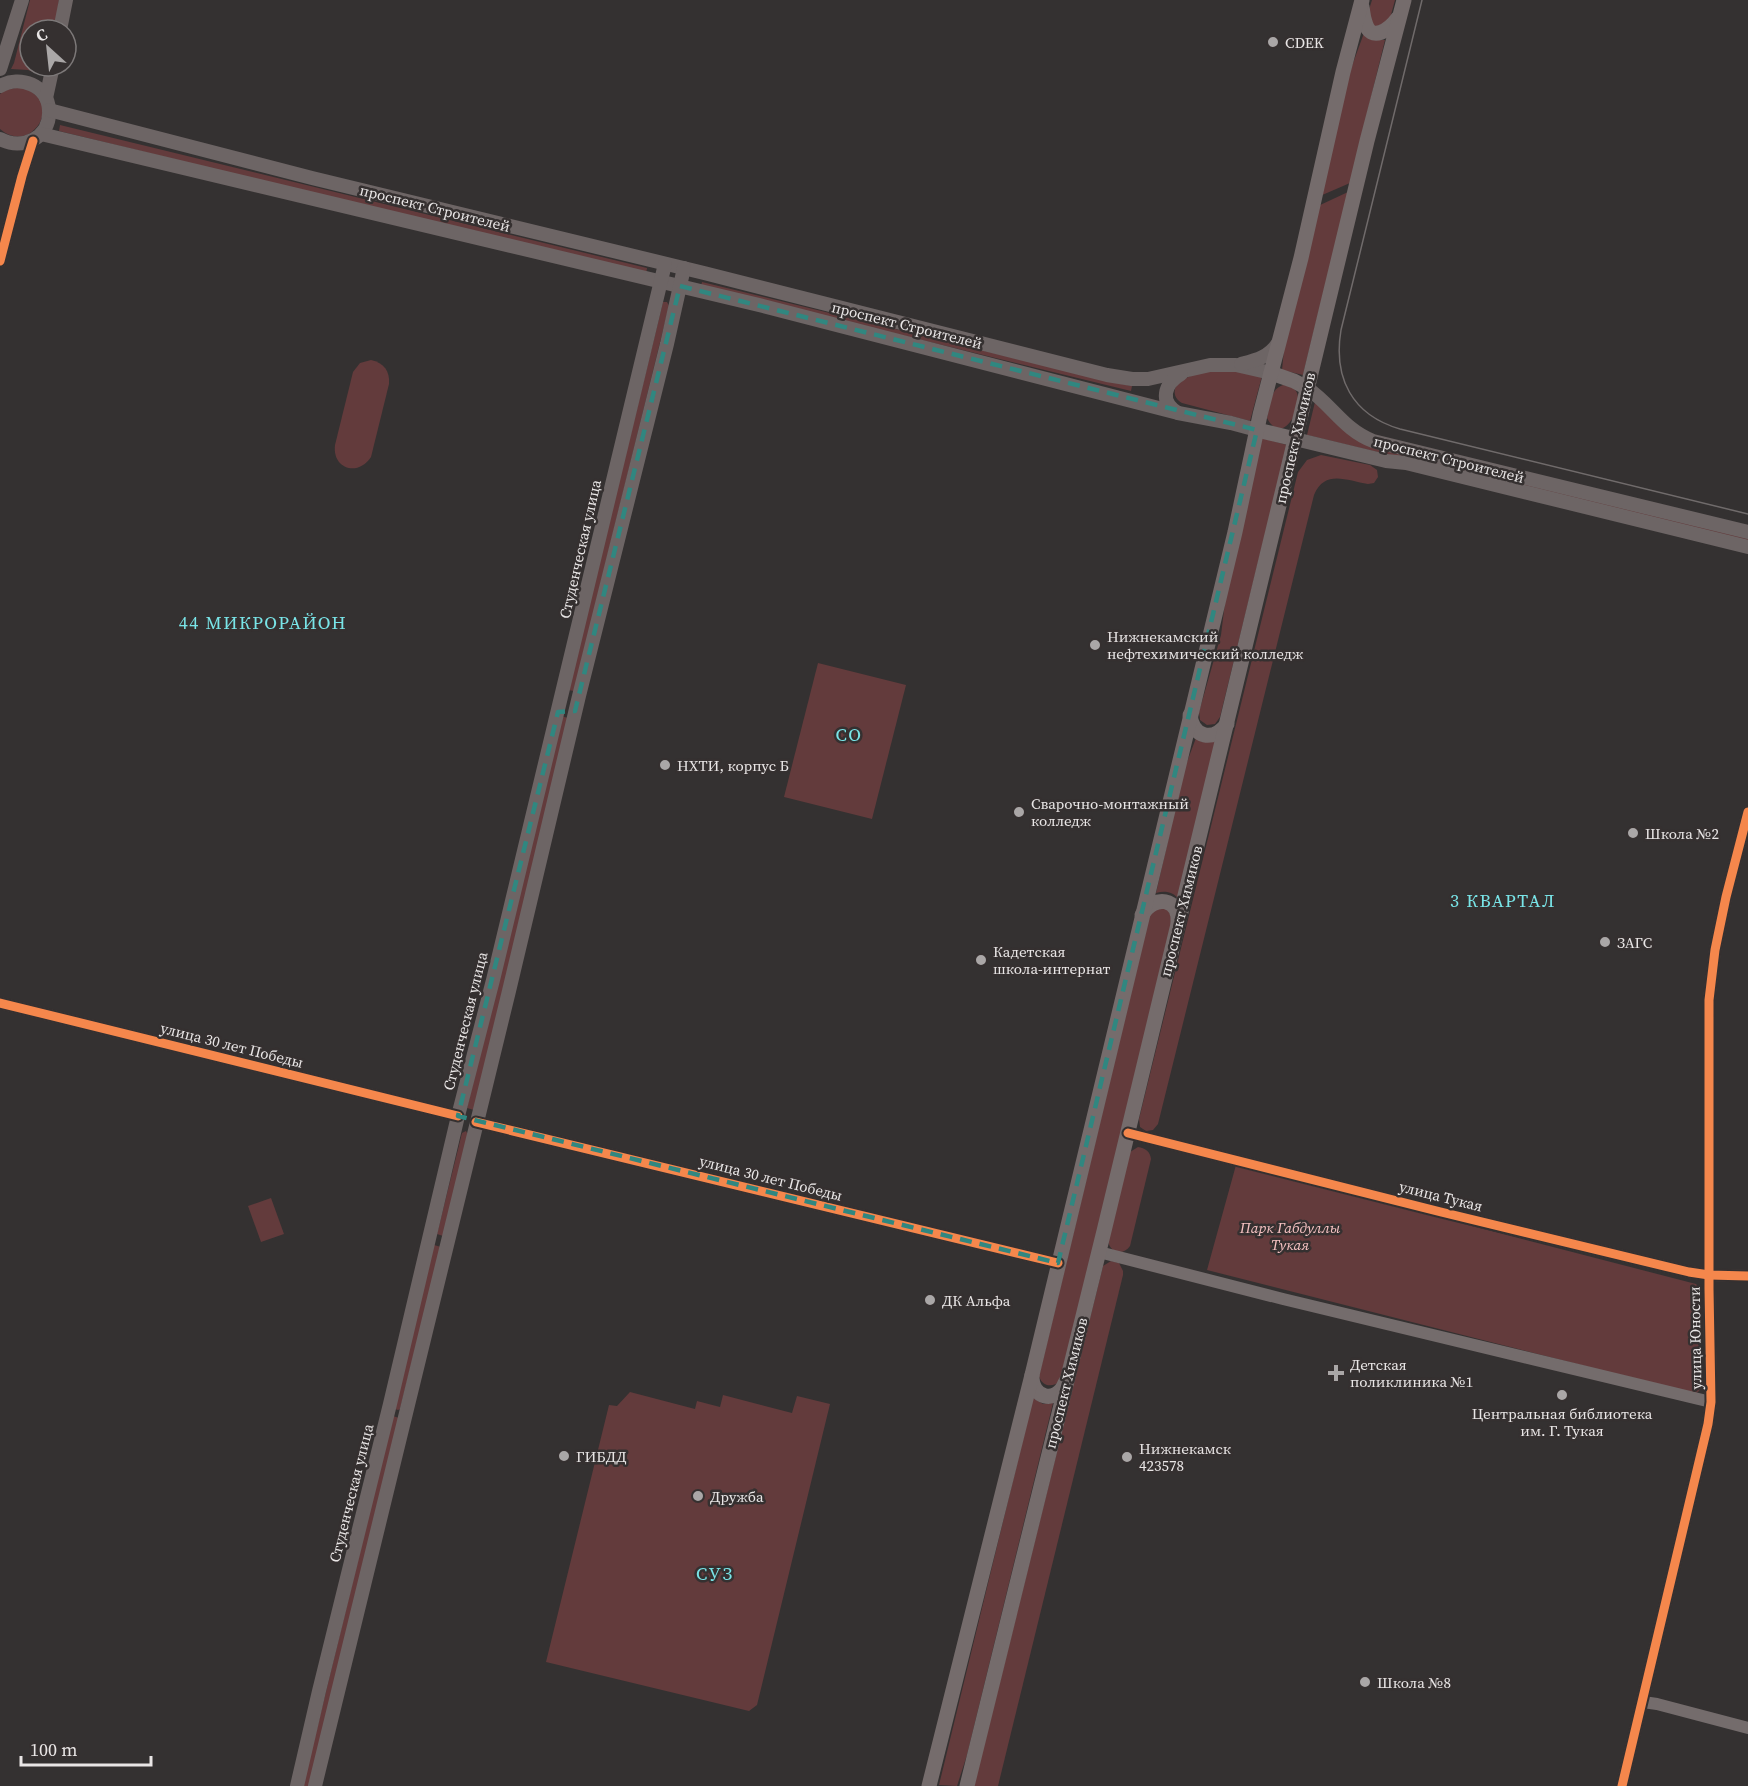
<svg xmlns="http://www.w3.org/2000/svg" width="1748" height="1786" font-family="'Source Serif 4',serif">
  <style>
    .green { fill: #633b3c }
    .lines { fill: none; stroke-linecap: round; stroke-linejoin: round }
    .tertiary { stroke: #746c6c; stroke-width: 12 }
    .secondary { stroke: #6d6565; stroke-width: 14 }
    .primary { stroke: #756c6c; stroke-width: 15 }
    .tram { stroke: #706b6b; stroke-width: 1.5 }
    .cycleway-casing { stroke: #353030; stroke-width: 13 }
    .cycleway { stroke: #f5874c; stroke-width: 9 }
    .marked { fill: none; stroke: #308780; stroke-width: 4.5; stroke-dasharray: 12 8; stroke-linejoin: round }
    .poi-dot { fill: #aaa7a7; stroke: #353030; stroke-width: 2 }
    .labels { text-anchor: middle; dominant-baseline: central; stroke-width: 5; stroke-linejoin: round; paint-order: stroke }
    .poi-label { font-size: 15px; fill: #e9e6e6; stroke: #353030; text-anchor: start }
    .street-label { font-size: 15px; fill: #e9e6e6; stroke: #353030 }
    .park-label { font-size: 15px; font-style: italic; fill: #f6c2c2; stroke: #353030 }
    .quarter-label { font-size: 18px; letter-spacing: 1.5px; fill: #79e5e8; stroke: #353030 }
  </style>
  <rect width="100%" height="100%" fill="#343131"/>
  <g class="green">
    <polygon points="30,0 59,0 57,15 53,30 30,30 30,66 41,66 38,74 28,70 11,69 14,63"/>
    <polygon points="1372,0 1395,0 1389,22 1374,27 1368,13"/>
    <polygon points="1364,33 1379,40 1385,40 1350,183 1320,196 1349,74"/>
    <path d="M20,87C24,89 30,90 33,93C59,110 29,154 0,129V94L5,90Z"/>
    <polygon points="60,125 647,268 646,275 59,131"/>
    <polygon points="1348,192 1303,375 1282,370 1284,349 1318,206"/>
    <polygon points="702,282 1117,383 1132,386 1131,391 701,286"/>
    <polygon points="663,302 667,302 669,306 574,691 568,690"/>
    <path d="M371,360C384,363 390,371 389,384L371,457C358,477 332,469 335,445L353,372L360,363Z"/>
    <path d="M1232,370L1262,376L1250,421L1182,403C1175,399 1173,393 1176,386C1189,371 1214,371 1232,370Z"/>
    <path d="M1283,385C1288,386 1292,386 1296,391C1305,404 1283,449 1267,418C1270,405 1270,389 1283,385Z"/>
    <polygon points="1315,402 1353,437 1748,537 1748,542 1307,435"/>
    <polygon points="1262,438 1287,445 1220,717 1215,724 1207,725 1200,720 1199,712 1221,635 1226,594"/>
    <path d="M1321,455L1370,465L1377,470L1378,477L1374,483L1368,484C1347,481 1325,469 1314,495L1158,1124L1153,1130L1146,1131L1140,1127L1139,1119L1298,472L1307,460Z"/>
    <polygon points="818,663 906,685 872,819 784,797"/>
    <polygon points="561,716 568,718 474,1110 467,1108"/>
    <path d="M1196,738L1202,742H1215L1179,899C1173,892 1165,890 1156,893L1184,770Z"/>
    <path d="M1168,908L1172,920L1062,1377L1056,1384C1048,1387 1042,1385 1039,1376L1151,910Z"/>
    <polygon points="466,1131 468,1135 443,1236 437,1234 462,1133"/>
    <path d="M1138,1147C1145,1148 1150,1151 1151,1159L1130,1246C1123,1256 1110,1253 1108,1241L1130,1152Z"/>
    <polygon points="1236,1165 1696,1284 1700,1289 1699,1338 1701,1387 1699,1391 1695,1394 1207,1270"/>
    <polygon points="271,1198 284,1234 261,1242 248,1206"/>
    <polygon points="434,1245 441,1247 400,1409 398,1410 395,1409"/>
    <polygon points="1111,1261 1119,1263 1123,1271 1123,1275 998,1786 974,1786 1102,1270 1103,1266"/>
    <polygon points="630,1392 695,1409 697,1401 720,1407 723,1395 792,1413 797,1396 830,1404 757,1705 749,1711 546,1662 609,1405 617,1406"/>
    <polygon points="1033,1398 1043,1404 1053,1403 967,1755 957,1786 939,1785"/>
    <polygon points="393,1416 399,1418 310,1786 303,1786"/>
  </g>
  <g class="lines">
    <g class="tertiary">
      <polyline points="0,261 22,176 33,141"/>
      <polyline points="0,1003 458,1116"/>
      <polyline points="476,1122 1058,1263"/>
      <polyline points="1128,1133 1441,1212 1689,1272 1709,1275 1748,1276"/>
      <polyline points="1099,1252 1283,1299 1711,1402"/>
      <polyline points="1643,1702 1657,1704 1748,1728"/>
      <polyline points="1622,1786 1708,1424 1711,1402 1709,1289 1709,1000 1715,950 1726,897 1748,812"/>
    </g>
    <g class="secondary">
      <polyline points="60,30 66,0"/>
      <polyline points="0,69 22,0"/>
      <path d="M0,86C20,75 48,85 49,110C51,138 22,151 0,139"/>
      <polyline points="46,98 53,66"/>
      <polyline points="49,110 312,178 704,273 1107,375 1132,379 1148,379 1210,365 1236,365 1271,373"/>
      <polyline points="41,134 763,306 1178,413 1231,423 1257,430"/>
      <path d="M1241,364C1256,360 1269,357 1278,343"/>
      <path d="M1307,388C1332,405 1344,430 1373,441L1748,532"/>
      <path d="M1178,413C1159,402 1164,384 1181,374"/>
      <polyline points="1295,439 1386,461 1406,463 1748,547"/>
      <polyline points="297,1786 319,1691 390,1404 458,1116 493,980 665,264"/>
      <polyline points="315,1786 509,991 579,696 667,344 684,268"/>
    </g>
    <g class="primary">
      <path d="M1362,7C1363,12 1363,17 1365,22C1371,44 1390,29 1398,18"/>
      <polyline points="1271,373 1294,381 1307,388"/>
      <polyline points="1257,430 1295,439"/>
      <path d="M1190,715C1193,738 1213,742 1227,724"/>
      <path d="M1142,915C1154,894 1180,898 1178,923"/>
      <path d="M1032,1375C1031,1398 1056,1405 1065,1383"/>
      <polyline points="929,1786 1032,1375 1235,532 1260,415 1301,258 1343,72 1362,0"/>
      <polyline points="967,1786 1104,1231 1367,141 1404,0"/>
    </g>
    <path class="tram" d="M1422,0L1341,330C1333,378 1352,415 1400,429L1748,514"/>
    <g class="cycleway-casing">
      <g id="cycleway">
        <polyline points="0,261 22,176 33,141"/>
        <polyline points="0,1003 458,1116"/>
        <polyline points="476,1122 1058,1263"/>
        <polyline points="1128,1133 1441,1212 1689,1272 1709,1275 1748,1276"/>
        <polyline points="1622,1786 1708,1424 1711,1402 1709,1289 1709,1000 1715,950 1726,897 1748,812"/>
      </g>
    </g>
    <use href="#cycleway" class="cycleway"/>
  </g>
  <path class="marked" d="M680,286L1257,430L1058,1263L458,1116L558,712L575,711Z"/>
  <g class="poi-dot">
    <circle cx="1273" cy="42" r="6"/>
    <circle cx="1095" cy="645" r="6"/>
    <circle cx="665" cy="765" r="6"/>
    <circle cx="1019" cy="812" r="6"/>
    <circle cx="1633" cy="833" r="6"/>
    <circle cx="1605" cy="942" r="6"/>
    <circle cx="981" cy="960" r="6"/>
    <circle cx="930" cy="1300" r="6"/>
    <path d="M1333 1364h6v6h6v6h-6v6h-6v-6h-6v-6h6z"/>
    <circle cx="1562" cy="1395" r="6"/>
    <circle cx="564" cy="1456" r="6"/>
    <circle cx="1127" cy="1457" r="6"/>
    <circle cx="698" cy="1496" r="6"/>
    <circle cx="1365" cy="1682" r="6"/>
  </g>
  <g class="labels">
    <g class="poi-label">
      <text x="1285" y="42">CDEK</text>
      <text x="1107" y="636">Нижнекамский<tspan x="1107" dy="17">нефтехимический колледж</tspan></text>
      <text x="677" y="765">НХТИ, корпус Б</text>
      <text x="1031" y="803">Сварочно-монтажный<tspan x="1031" dy="17">колледж</tspan></text>
      <text x="1645" y="833">Школа №2</text>
      <text x="1617" y="942">ЗАГС</text>
      <text x="993" y="951">Кадетская<tspan x="993" dy="17">школа-интернат</tspan></text>
      <text x="942" y="1300">ДК Альфа</text>
      <text x="1350" y="1364">Детская<tspan x="1350" dy="17">поликлиника №1</tspan></text>
      <text x="1562" y="1413" text-anchor="middle">Центральная библиотека<tspan x="1562" dy="17">им. Г. Тукая</tspan></text>
      <text x="1139" y="1448">Нижнекамск<tspan x="1139" dy="17">423578</tspan></text>
      <text x="576" y="1456">ГИБДД</text>
      <text x="710" y="1496">Дружба</text>
      <text x="1377" y="1682">Школа №8</text>
    </g>
    <g class="street-label">
      <text transform="translate(435 208) rotate(14)">проспект Строителей</text>
      <text transform="translate(907 325) rotate(14)">проспект Строителей</text>
      <text transform="translate(1295 438) rotate(-77)">проспект Химиков</text>
      <text transform="translate(1449 459) rotate(14)">проспект Строителей</text>
      <text transform="translate(580 549) rotate(-77)">Студенческая улица</text>
      <text transform="translate(1181 911) rotate(-76)">проспект Химиков</text>
      <text transform="translate(465 1021) rotate(-76)">Студенческая улица</text>
      <text transform="translate(232 1045) rotate(14)">улица 30 лет Победы</text>
      <text transform="translate(771 1178) rotate(14)">улица 30 лет Победы</text>
      <text transform="translate(1441 1196) rotate(14)">улица Тукая</text>
      <text transform="translate(1695 1338) rotate(-91)">улица Юности</text>
      <text transform="translate(1066 1383) rotate(-76)">проспект Химиков</text>
      <text transform="translate(351 1493) rotate(-76)">Студенческая улица</text>
    </g>
    <g class="park-label">
      <text x="1290" y="1227">Парк Габдуллы<tspan x="1290" dy="17">Тукая</tspan></text>
    </g>
    <g class="quarter-label">
      <text x="263" y="622">44 МИКРОРАЙОН</text>
      <text x="849" y="734">СО</text>
      <text x="1503" y="900">3 КВАРТАЛ</text>
      <text x="715" y="1573">СУЗ</text>
    </g>
  </g>
  <g transform="translate(48 48) rotate(333)"><circle r="28" fill="#353030" stroke="#7d7979" stroke-width="1.5"/>
  <path d="M0-4.5L10 22L0 15L-10 22Z" fill="#aaa7a7"/>
  <text y="-9" font-size="16" font-weight="bold" text-anchor="middle" fill="#e9e6e6">С</text>
  </g>
  <path d="M21 1756v9h130v-9" fill="none" stroke="#e9e6e6" stroke-width="3"/>
  <text x="30" y="1756" font-size="18" fill="#e9e6e6" stroke="#353030" stroke-width="4.5" paint-order="stroke">100 m</text>
</svg>
